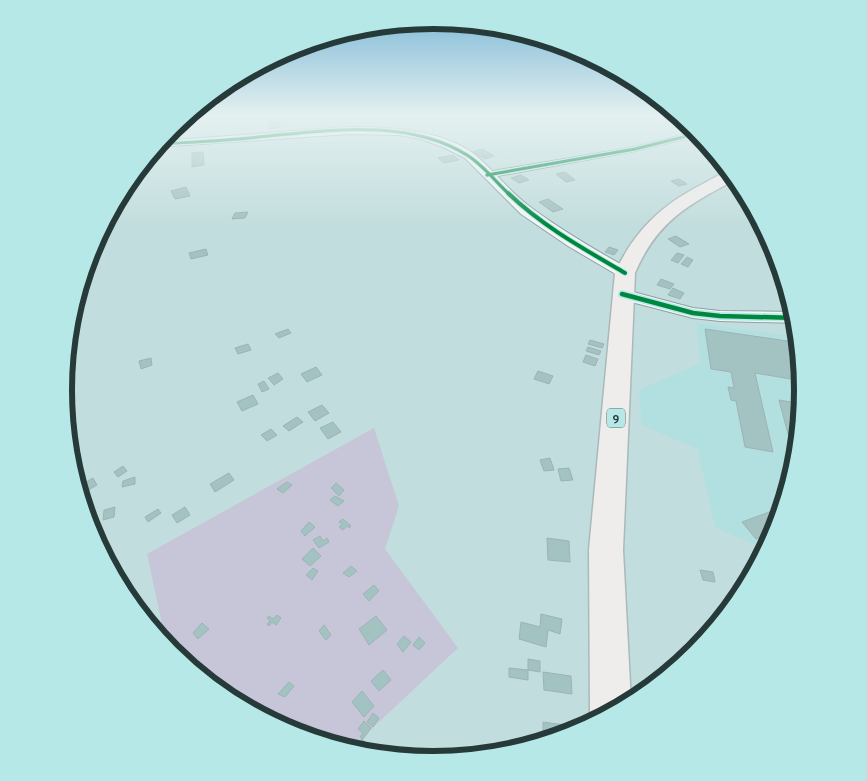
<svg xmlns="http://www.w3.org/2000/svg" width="867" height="781" font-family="'PT Sans',sans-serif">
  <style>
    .built { fill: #b2dfdf }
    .green { fill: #c7c6d9 }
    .building { fill: #a3c2c2; stroke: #9eb3b3 }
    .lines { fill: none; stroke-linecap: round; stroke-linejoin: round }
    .street-casing { stroke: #8ca1a2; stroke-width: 2 }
    .secondary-casing { stroke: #8ca1a2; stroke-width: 2 }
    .highway-casing { stroke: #abb9b9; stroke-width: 3 }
    .street { fill: #f6fafa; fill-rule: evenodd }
    .secondary { fill: #f4f6f6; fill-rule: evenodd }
    .highway { fill: #efecec; fill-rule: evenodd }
    .cycleway-far2-casing { stroke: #b7e8e8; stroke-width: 5 }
    .cycleway-far1-casing { stroke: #b7e8e8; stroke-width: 6 }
    .cycleway-casing { stroke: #b7e8e8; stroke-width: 8 }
    .cycleway-far2 { stroke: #00873e; stroke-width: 3 }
    .cycleway-far1 { stroke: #00873e; stroke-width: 4 }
    .cycleway { stroke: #00873e; stroke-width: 4.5 }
    .labels { text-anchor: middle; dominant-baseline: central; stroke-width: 5; stroke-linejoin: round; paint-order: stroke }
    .shield { fill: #b7e8e8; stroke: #526e6e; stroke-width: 1 }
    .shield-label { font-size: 12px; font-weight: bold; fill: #263a3a }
    .rim { fill: none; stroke: #263a3a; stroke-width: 6 }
  </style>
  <rect width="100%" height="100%" fill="#c2dddd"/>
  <polygon class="built" points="696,323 799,337 804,391 797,463 776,533 767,549 715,528 698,449 642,425 639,390 701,363"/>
  <polygon class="green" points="374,428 399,506 385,549 458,648 349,750 291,733 227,698 171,652 167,647 147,554"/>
  <g class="building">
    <polygon points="278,121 281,127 270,129 268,122"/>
    <polygon points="482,149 494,156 485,159 473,152"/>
    <polygon points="203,152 204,165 192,167 192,153"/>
    <polygon points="453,155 459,160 444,163 438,158"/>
    <polygon points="565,172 575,180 566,182 556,174"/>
    <polygon points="521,175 529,180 519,183 511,178"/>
    <polygon points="679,179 687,184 679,186 671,181"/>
    <polygon points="186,187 190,196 175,199 171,191"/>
    <polygon points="548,199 563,209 553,212 539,202"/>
    <polygon points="248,212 245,218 232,219 235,213"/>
    <polygon points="676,236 689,244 680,247 668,239"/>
    <polygon points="609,247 618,250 614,255 605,252"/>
    <polygon points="206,249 208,255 191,259 189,253"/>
    <polygon points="677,253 684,255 678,263 671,260"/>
    <polygon points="687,257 693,260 688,267 681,264"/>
    <polygon points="661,279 674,284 670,289 657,285"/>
    <polygon points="673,288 684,293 680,299 668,295"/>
    <polygon points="288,329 291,333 279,338 275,334"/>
    <polygon points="705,329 794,342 801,365 803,381 755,373 773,452 745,447 736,401 731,400 728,387 734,388 731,372 711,369"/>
    <polygon points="590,340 604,344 602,348 588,344"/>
    <polygon points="248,344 251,350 238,354 235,348"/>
    <polygon points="588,347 601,351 599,355 586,351"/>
    <polygon points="586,355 598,359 595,366 583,362"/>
    <polygon points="151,358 152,365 141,369 139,361"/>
    <polygon points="316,367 322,375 307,382 301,374"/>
    <polygon points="538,371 553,376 549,384 534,379"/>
    <polygon points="278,373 283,379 274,385 268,378"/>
    <polygon points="264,381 269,389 262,392 258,384"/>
    <polygon points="253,395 258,404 242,411 237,402"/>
    <polygon points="779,400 803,404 797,460 795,460"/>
    <polygon points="322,405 329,413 315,421 308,412"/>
    <polygon points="297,417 303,422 289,431 283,426"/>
    <polygon points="333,422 341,432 328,439 320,428"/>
    <polygon points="271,429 277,435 267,441 261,435"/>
    <polygon points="550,458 554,470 544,471 540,460"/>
    <polygon points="123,466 127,471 118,477 114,472"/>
    <polygon points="569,468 573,480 561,481 558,469"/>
    <polygon points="229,473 234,480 215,492 210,484"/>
    <polygon points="135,477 135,484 122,487 123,481"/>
    <polygon points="93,478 97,485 85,492 81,485"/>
    <polygon points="287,482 292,485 283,493 277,489"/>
    <polygon points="336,483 344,490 339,496 331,488"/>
    <polygon points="335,496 344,501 338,506 330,500"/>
    <polygon points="115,507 114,517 103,520 104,510"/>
    <polygon points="185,507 190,515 177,523 172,515"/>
    <polygon points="783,507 776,532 756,539 742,522"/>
    <polygon points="158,509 161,513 148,522 145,517"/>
    <polygon points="343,519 351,526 349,528 347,526 343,530 339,527 342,524 339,522"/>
    <polygon points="309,522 315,527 305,536 301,531"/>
    <polygon points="320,536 323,541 327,538 329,542 319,548 313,540"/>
    <polygon points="547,538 569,541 570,562 548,560"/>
    <polygon points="313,548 321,556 310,566 302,559"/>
    <polygon points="351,566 357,571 349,577 343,573"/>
    <polygon points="313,568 318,571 312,580 306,575"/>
    <polygon points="700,570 713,572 715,582 703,580"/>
    <polygon points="129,581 129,593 124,595 119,585"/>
    <polygon points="374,585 379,591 369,601 363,594"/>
    <polygon points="541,614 562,619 560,634 548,630 546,647 519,639 521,622 540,627"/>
    <polygon points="277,615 281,618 276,625 272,622 269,626 267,624 270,621 267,618 269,616 273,619"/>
    <polygon points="376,616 387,630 369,645 359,629"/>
    <polygon points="202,623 209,629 198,639 193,633"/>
    <polygon points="324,625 331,635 326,640 319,631"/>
    <polygon points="404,636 411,642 403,652 397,644"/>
    <polygon points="419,637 425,643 419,650 413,645"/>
    <polygon points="528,659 540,661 540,672 528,670"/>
    <polygon points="509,668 528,670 528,680 509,677"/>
    <polygon points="383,670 391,680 379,691 371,681"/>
    <polygon points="543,672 571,676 572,694 544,690"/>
    <polygon points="289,682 294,686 285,697 278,694"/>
    <polygon points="362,691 374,706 364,717 352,702"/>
    <polygon points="373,713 379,718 373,727 367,722"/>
    <polygon points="364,721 371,728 363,739 360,737 363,733 358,729"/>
    <polygon points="543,722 572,726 573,734 548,741 543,740"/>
    <polygon points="362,739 369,746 363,754 357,751 360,748 357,745"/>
  </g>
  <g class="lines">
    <g class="street-casing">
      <polygon id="street" points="698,131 701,135 635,151 487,178 483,175 487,172 635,147"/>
    </g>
    <g class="secondary-casing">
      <g id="secondary">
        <path d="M348,127C388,127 441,129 474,154C495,171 511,194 533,209C564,232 597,251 631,270L633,273L631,276H619L568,246L521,214L465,158L443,147L421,139L399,135L348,134L157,147L162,141Z"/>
        <polygon points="622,289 693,308 720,311 795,312 797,323 720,321 693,318 616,298 614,294 616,290"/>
      </g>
    </g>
    <g class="highway-casing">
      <path id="highway" d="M730,171L737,179C689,204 657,221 635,273L623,550L631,703L594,723L590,714L589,550L615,273C633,233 660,206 699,186C709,181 719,174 730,171Z"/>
    </g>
    <use href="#street" class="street"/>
    <use href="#secondary" class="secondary"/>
    <use href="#highway" class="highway"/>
    <g class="cycleway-far2-casing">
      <g id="cycleway-far2">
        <path d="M159,144C192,142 225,141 258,137C326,131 406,117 467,155C483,165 496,182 509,194"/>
        <polyline points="487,175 635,149 699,133"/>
      </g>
    </g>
    <g class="cycleway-far1-casing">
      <path id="cycleway-far1" d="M508,193C542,226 584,249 625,273"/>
    </g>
    <g class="cycleway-casing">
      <polyline id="cycleway" points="622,294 693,313 720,316 797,318"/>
    </g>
    <use href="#cycleway-far2" class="cycleway-far2"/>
    <use href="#cycleway-far1" class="cycleway-far1"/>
    <use href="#cycleway" class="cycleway"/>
  </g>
  <linearGradient id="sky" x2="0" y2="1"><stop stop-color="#76b5d4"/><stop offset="0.51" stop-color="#e4f0f0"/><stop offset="1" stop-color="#e4f0f0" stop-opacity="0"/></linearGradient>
  <rect width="867" height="226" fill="url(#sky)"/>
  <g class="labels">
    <rect class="shield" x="607" y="408.5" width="18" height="19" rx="4"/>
    <g class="shield-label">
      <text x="616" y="418">9</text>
    </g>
  </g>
  <path d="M0 0H867V781H0ZM72 390a361 361 0 1 1 722 0a361 361 0 1 1-722 0Z" fill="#b7e8e8" fill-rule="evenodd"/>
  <path class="rim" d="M72 390a361 361 0 1 1 722 0a361 361 0 1 1-722 0Z"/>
</svg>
